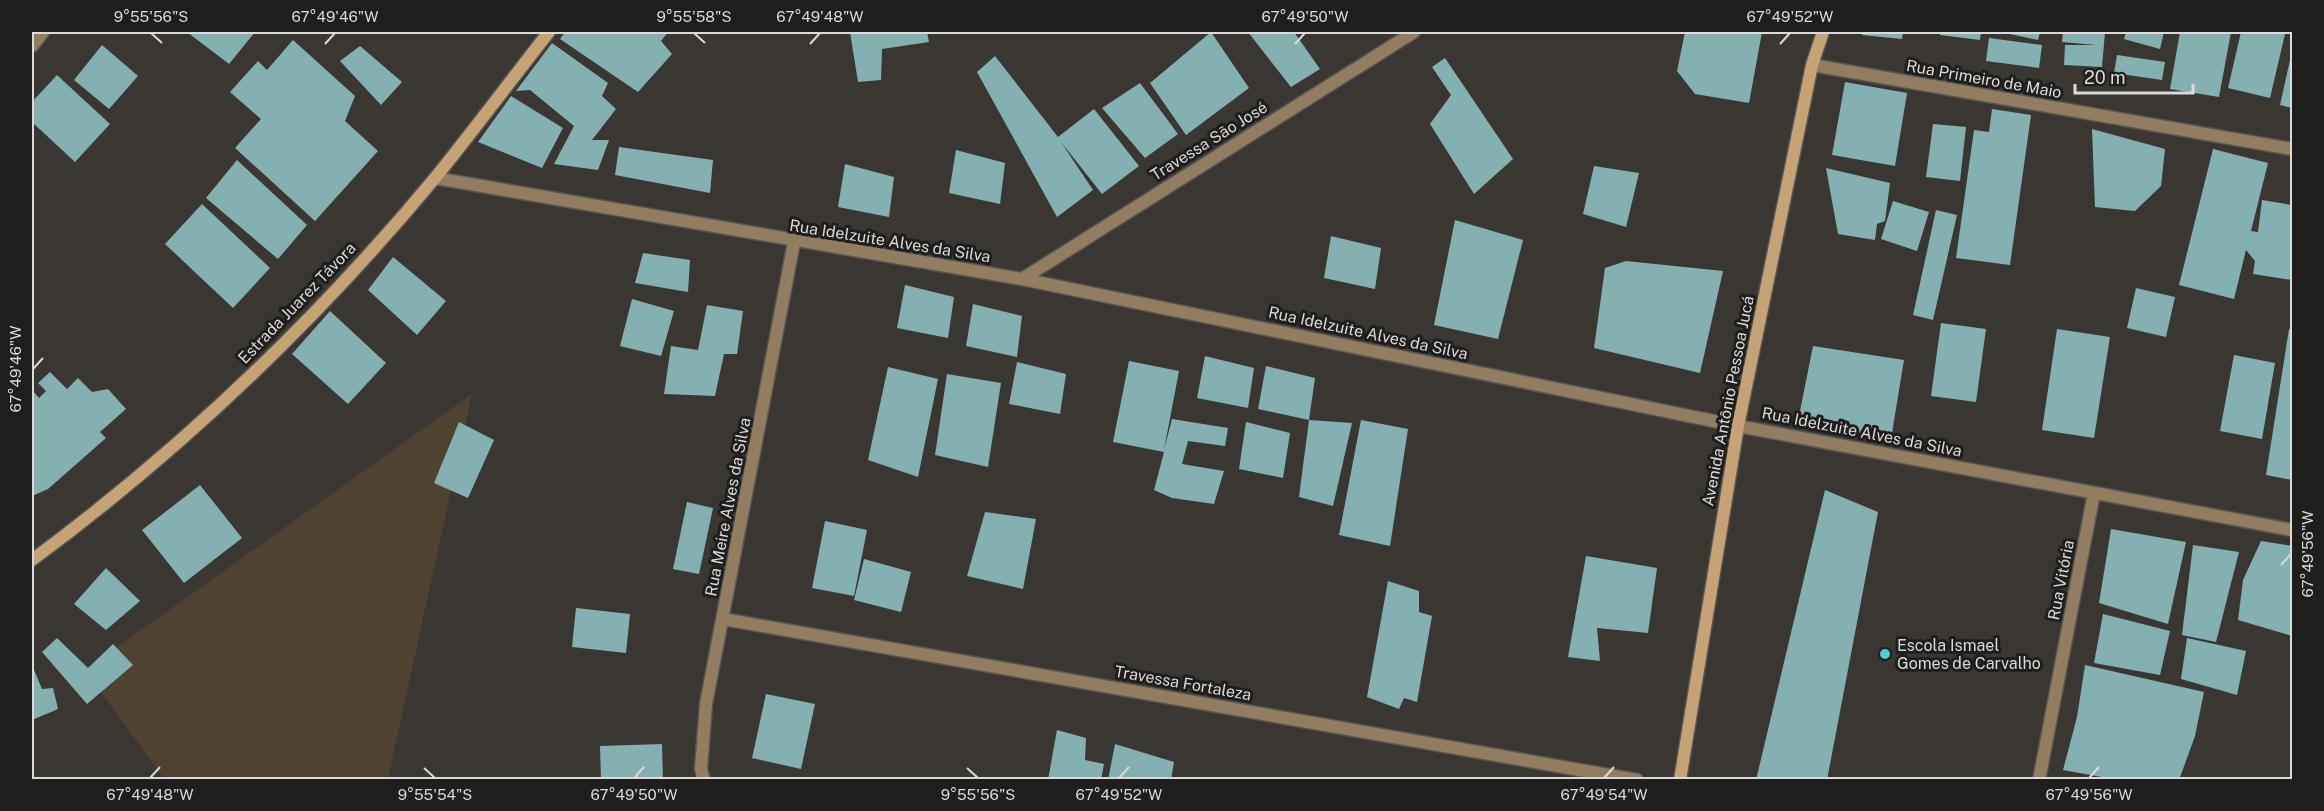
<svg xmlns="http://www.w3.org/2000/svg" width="2324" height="811" font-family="'Public Sans',sans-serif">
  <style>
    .green { fill: #4f4231 }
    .building { fill: #84b0b2 }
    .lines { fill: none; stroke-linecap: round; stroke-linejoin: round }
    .street-casing { stroke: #575451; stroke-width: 15 }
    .secondary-casing { stroke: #575451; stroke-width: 15 }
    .street { stroke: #937d61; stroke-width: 12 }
    .secondary { stroke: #c6a376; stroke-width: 12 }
    .ticks { fill: none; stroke: #dcdad8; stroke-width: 2 }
    .poi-dot { fill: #51ccd1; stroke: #201e1d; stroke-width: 2 }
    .labels { text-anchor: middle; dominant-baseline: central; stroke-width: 6; stroke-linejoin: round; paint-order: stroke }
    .street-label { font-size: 16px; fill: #dcdad8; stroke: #201e1d }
    .poi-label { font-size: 16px; fill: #dcdad8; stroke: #201e1d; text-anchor: start }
    .neatline { fill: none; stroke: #dcdad8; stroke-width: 2 }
    .ticks-label { font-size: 15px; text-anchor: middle; fill: #dcdad8 }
  </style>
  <rect width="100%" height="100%" fill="#3a3733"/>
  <polygon class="green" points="472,394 388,779 164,779 85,670"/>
  <g class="building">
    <polygon points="187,32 255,32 229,64"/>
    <polygon points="565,32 668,32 661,41 672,54 638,92 560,39"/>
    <polygon points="850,32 927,32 929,42 882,49 881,80 858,82"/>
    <polygon points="1211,32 1249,88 1186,135 1150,83"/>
    <polygon points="1248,32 1294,32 1320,69 1291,87"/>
    <polygon points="1685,32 1762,32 1749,103 1695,94 1677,71"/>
    <polygon points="1862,32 1903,32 1902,39 1862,35"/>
    <polygon points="1940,32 1981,32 1980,40 1940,35"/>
    <polygon points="2001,32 2040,32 2038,40"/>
    <polygon points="2063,32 2105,32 2102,67 2064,65 2065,45 2096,45 2062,42"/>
    <polygon points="2126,32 2164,32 2160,49 2124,39"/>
    <polygon points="2180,32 2231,32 2219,97 2170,89"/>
    <polygon points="2241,32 2273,32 2285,34 2270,98 2228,88"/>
    <polygon points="1989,38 2042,45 2039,68 1986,61"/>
    <polygon points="293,40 355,96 345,121 378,151 315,221 235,148 261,119 230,92 258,61 267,70"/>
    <polygon points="552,43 608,83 602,96 616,109 592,140 609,140 598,170 554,164 574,126 530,90 516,91"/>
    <polygon points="102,45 138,76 109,109 74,80"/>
    <polygon points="360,46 402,82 381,105 340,61"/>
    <polygon points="2292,51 2292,108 2280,105"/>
    <polygon points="2117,55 2165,62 2162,80 2114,73"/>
    <polygon points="995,56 1058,137 1094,109 1139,166 1102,194 1061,142 1093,190 1057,217 977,72"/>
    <polygon points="1445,58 1513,159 1474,194 1430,124 1451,95 1432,67"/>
    <polygon points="57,75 110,124 75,162 32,122 32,102"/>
    <polygon points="1845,82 1907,93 1895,166 1832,155"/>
    <polygon points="1140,83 1178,134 1145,158 1102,108"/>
    <polygon points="511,96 563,128 542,168 478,142"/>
    <polygon points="1992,109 2031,115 2010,265 1956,258 1974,130 1989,132"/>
    <polygon points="1933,124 1966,127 1960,181 1926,177"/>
    <polygon points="2092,129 2165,149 2161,186 2135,211 2095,207"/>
    <polygon points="619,147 713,160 710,193 615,175"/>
    <polygon points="2213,149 2268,163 2251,231 2258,232 2262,200 2292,205 2292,280 2253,274 2255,261 2246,250 2234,299 2179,285"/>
    <polygon points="956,150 1005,163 1000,204 949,193"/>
    <polygon points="237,160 307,225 278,259 206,198"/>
    <polygon points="845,164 894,177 889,217 838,207"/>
    <polygon points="1594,166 1639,173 1626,227 1583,214"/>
    <polygon points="1826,168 1890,183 1885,221 1877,224 1875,240 1838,234"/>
    <polygon points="1893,201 1929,212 1917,251 1881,239"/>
    <polygon points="202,204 270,268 233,308 165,244"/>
    <polygon points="1936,210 1957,215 1933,320 1913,315"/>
    <polygon points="1455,220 1523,240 1498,339 1434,325"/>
    <polygon points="1331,236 1381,248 1375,289 1324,278"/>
    <polygon points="643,253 690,260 688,292 635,283"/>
    <polygon points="393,257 446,301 417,335 368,290"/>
    <polygon points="1626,261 1723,271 1700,373 1594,348 1605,268"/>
    <polygon points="905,285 954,297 948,338 897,328"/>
    <polygon points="2136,288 2175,297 2166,337 2127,328"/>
    <polygon points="632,299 674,311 661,356 620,346"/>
    <polygon points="973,304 1022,316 1017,357 966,346"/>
    <polygon points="707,305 743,311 737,354 724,354 715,396 664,394 671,346 698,350"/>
    <polygon points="330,311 386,363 348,404 292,354"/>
    <polygon points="1941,323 1986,329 1976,402 1931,396"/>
    <polygon points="2057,329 2110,337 2094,438 2042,430"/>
    <polygon points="2289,329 2292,329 2292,480 2266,475"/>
    <polygon points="1813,346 1904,360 1891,439 1798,421"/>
    <polygon points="2234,355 2275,363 2262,439 2220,431"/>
    <polygon points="1205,356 1254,368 1248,408 1197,398"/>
    <polygon points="1129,361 1179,371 1164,450 1172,419 1228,428 1225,446 1188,441 1182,464 1224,471 1214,504 1172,498 1154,490 1164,452 1113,442"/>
    <polygon points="1017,362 1066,374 1060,414 1009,404"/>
    <polygon points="1266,366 1315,378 1309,420 1258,409"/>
    <polygon points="888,367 938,379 918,477 868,460"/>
    <polygon points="50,372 67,389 78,378 92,392 108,389 126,409 100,432 106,438 48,489 32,496 32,390 39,398 46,391 38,383"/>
    <polygon points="947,374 1001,383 988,467 935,455"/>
    <polygon points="1309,420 1352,423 1333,506 1299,497"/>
    <polygon points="1361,420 1408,429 1390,546 1339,535"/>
    <polygon points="459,422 494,440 468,498 434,483"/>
    <polygon points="1246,422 1290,433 1283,478 1239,469"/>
    <polygon points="200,485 242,538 184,583 142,530"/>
    <polygon points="1825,490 1878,512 1827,780 1756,780"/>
    <polygon points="687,502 713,508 699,574 673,569"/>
    <polygon points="985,512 1036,519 1023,589 967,576"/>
    <polygon points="825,521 867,530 854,596 812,588"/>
    <polygon points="2111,529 2186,542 2168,624 2099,603"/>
    <polygon points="2261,541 2292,546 2292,636 2238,620 2243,580"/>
    <polygon points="2193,545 2239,552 2216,642 2182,635"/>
    <polygon points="1586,556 1657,568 1648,633 1597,628 1600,661 1568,657"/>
    <polygon points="864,559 911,572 901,612 854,600"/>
    <polygon points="106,568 140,601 106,630 74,604"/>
    <polygon points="1388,581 1419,591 1419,612 1432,616 1417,702 1404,698 1399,709 1367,697"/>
    <polygon points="576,608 630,614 626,653 572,647"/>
    <polygon points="2103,614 2170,631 2160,675 2094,663"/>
    <polygon points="57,638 88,668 113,644 133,665 87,704 42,652"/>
    <polygon points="2187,638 2246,651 2237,695 2181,679"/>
    <polygon points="32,665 42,689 53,688 58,709 32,720"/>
    <polygon points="2085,665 2204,692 2195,736 2179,780 2118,780 2063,770 2077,717"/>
    <polygon points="766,694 815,704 801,769 752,758"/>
    <polygon points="1057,730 1086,738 1085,760 1104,764 1101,780 1048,780"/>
    <polygon points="662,744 663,780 601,780 600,746"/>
    <polygon points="1115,744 1174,762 1171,780 1108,780"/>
  </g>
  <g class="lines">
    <g class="street-casing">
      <g id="street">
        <polyline points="32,46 43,32"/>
        <polyline points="1812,65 2292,149"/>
        <polyline points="435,178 1022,279 1738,426 2292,530"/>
        <polyline points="1022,279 1414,32"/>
        <polyline points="723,619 1637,780"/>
        <polyline points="704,780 701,769 706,704 794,242"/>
        <polyline points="2039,780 2094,493"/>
      </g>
    </g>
    <g class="secondary-casing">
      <g id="secondary">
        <path d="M32,560C181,450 316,321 435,178C474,130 511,80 549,32"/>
        <polyline points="1680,780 1738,426 1812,65 1823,32"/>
      </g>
    </g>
    <use href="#street" class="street"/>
    <use href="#secondary" class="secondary"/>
  </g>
  <path class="ticks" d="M151,33L162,43M694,33L705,43M325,44L335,33M810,44L820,33M1295,44L1305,33M1780,44L1790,33M33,369L43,358M2281,565L2291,554M424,768L435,778M967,768L978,778M150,778L160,767M634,778L644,767M1119,778L1129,767M1604,778L1614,767M2089,778L2099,767"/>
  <circle class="poi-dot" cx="1885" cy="654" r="6"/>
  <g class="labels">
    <g class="street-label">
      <text transform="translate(1984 79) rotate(10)">Rua Primeiro de Maio</text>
      <text transform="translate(1209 141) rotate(-32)">Travessa São José</text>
      <text transform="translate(890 241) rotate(9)">Rua Idelzuite Alves da Silva</text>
      <text transform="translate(297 303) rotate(-46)">Estrada Juarez Távora</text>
      <text transform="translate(1368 333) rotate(12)">Rua Idelzuite Alves da Silva</text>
      <text transform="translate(1728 401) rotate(-79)">Avenida Antônio Pessoa Jucá</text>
      <text transform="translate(1862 432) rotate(11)">Rua Idelzuite Alves da Silva</text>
      <text transform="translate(728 507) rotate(-79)">Rua Meire Alves da Silva</text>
      <text transform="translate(2061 580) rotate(-79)">Rua Vitória</text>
      <text transform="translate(1183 683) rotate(10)">Travessa Fortaleza</text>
    </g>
    <g class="poi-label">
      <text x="1897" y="645">Escola Ismael<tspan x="1897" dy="18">Gomes de Carvalho</tspan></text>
    </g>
  </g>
  <rect width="2324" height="811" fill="none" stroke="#201e1d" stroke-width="66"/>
  <path d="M2075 84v9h118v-9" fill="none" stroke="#dcdad8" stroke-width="3"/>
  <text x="2084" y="84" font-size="18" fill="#dcdad8" stroke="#201e1d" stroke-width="4.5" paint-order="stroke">20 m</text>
  <rect x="33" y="33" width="2258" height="745" class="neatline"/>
  <g class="ticks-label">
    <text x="151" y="22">9°55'56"S</text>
    <text x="335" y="22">67°49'46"W</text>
    <text x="694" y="22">9°55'58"S</text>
    <text x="820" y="22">67°49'48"W</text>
    <text x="1305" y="22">67°49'50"W</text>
    <text x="1790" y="22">67°49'52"W</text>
    <text transform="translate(16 369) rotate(-90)" y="5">67°49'46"W</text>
    <text transform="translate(2308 554) rotate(-90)" y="5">67°49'56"W</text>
    <text x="150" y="800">67°49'48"W</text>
    <text x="435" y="800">9°55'54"S</text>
    <text x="634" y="800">67°49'50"W</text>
    <text x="978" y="800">9°55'56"S</text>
    <text x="1119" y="800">67°49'52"W</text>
    <text x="1604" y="800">67°49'54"W</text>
    <text x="2089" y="800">67°49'56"W</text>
  </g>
</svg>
